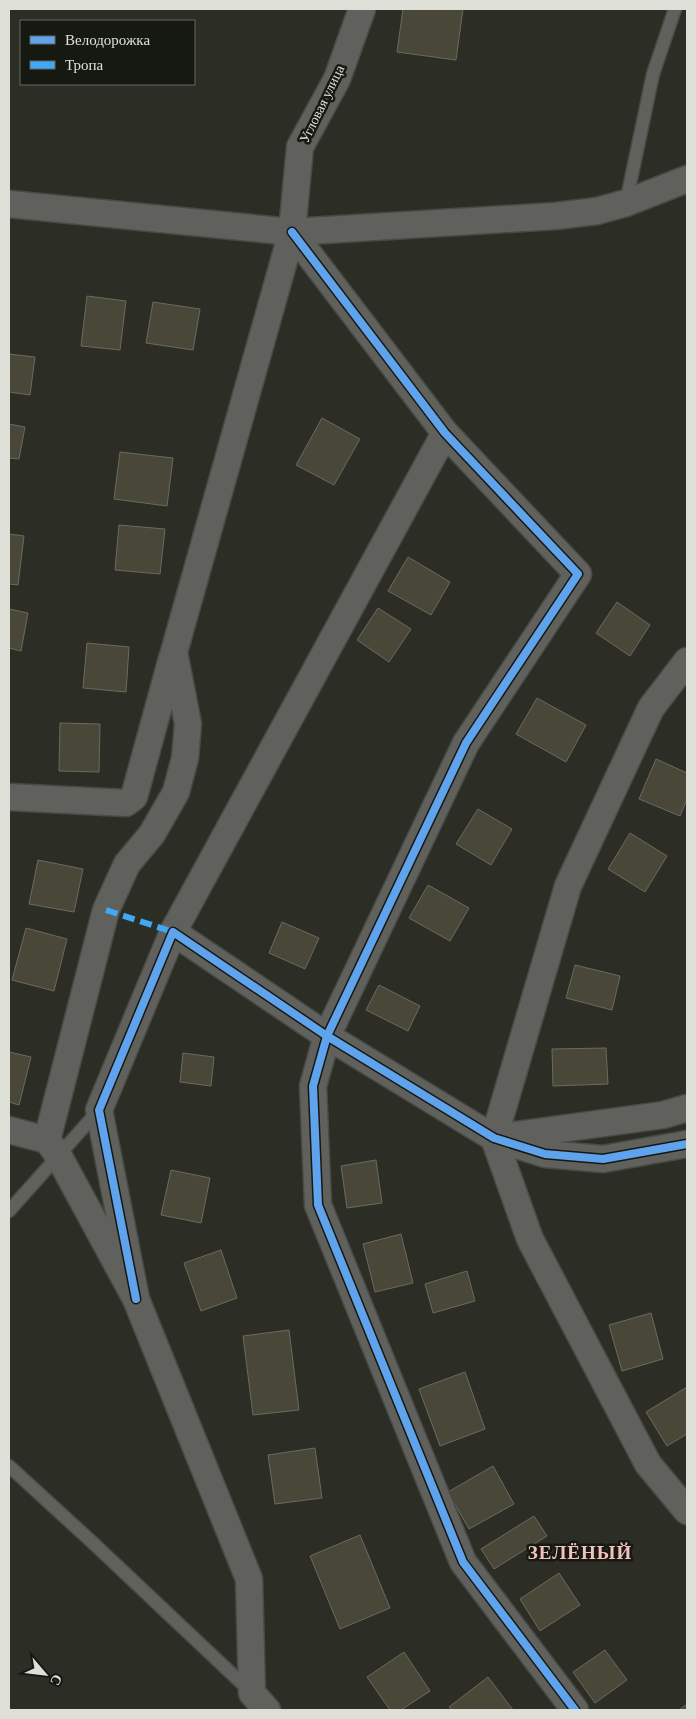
<svg xmlns="http://www.w3.org/2000/svg" width="696" height="1719" font-family="'Times New Roman',serif">
  <style>
    .building { fill: #494838; stroke: #6a6a63 }
    .lines { fill: none; stroke-linecap: round; stroke-linejoin: round }
    .service-casing { stroke: #484a44; stroke-width: 15 }
    .minor-casing { stroke: #484a44; stroke-width: 29 }
    .service { stroke: #60615c; stroke-width: 12 }
    .minor { stroke: #60615c; stroke-width: 26 }
    .quiet { stroke: #3fa9f5; stroke-width: 6; stroke-dasharray: 12 6; stroke-linecap: butt }
    .cycleway-casing { stroke: #161812; stroke-width: 11 }
    .cycleway { stroke: #60a3ed; stroke-width: 8 }
    .labels { text-anchor: middle; dominant-baseline: central; stroke-width: 5; stroke-linejoin: round; paint-order: stroke }
    .street-label { font-size: 14px; fill: #dee0d7; stroke: #161812 }
    .district-label { font-size: 19px; font-weight: bold; letter-spacing: 1px; fill: #f4c0bb; stroke: #161812 }
  </style>
  <rect width="100%" height="100%" fill="#2c2e26"/>
  <g class="building">
    <polygon points="403,9 463,9 456,60 397,52"/>
    <polygon points="87,296 126,301 120,350 81,346"/>
    <polygon points="153,302 200,309 193,350 146,343"/>
    <polygon points="9,354 35,357 30,395 9,392"/>
    <polygon points="322,418 360,439 334,485 296,465"/>
    <polygon points="9,424 25,427 19,459 9,458"/>
    <polygon points="120,452 173,458 167,506 114,499"/>
    <polygon points="119,525 165,529 160,574 115,570"/>
    <polygon points="9,534 24,536 18,585 9,584"/>
    <polygon points="408,557 450,582 431,615 388,591"/>
    <polygon points="617,602 650,625 630,656 596,633"/>
    <polygon points="378,608 411,629 389,662 357,640"/>
    <polygon points="9,609 28,613 21,651 9,648"/>
    <polygon points="87,643 129,647 126,692 83,688"/>
    <polygon points="537,698 586,725 566,762 516,734"/>
    <polygon points="60,723 100,724 99,772 59,771"/>
    <polygon points="656,759 687,773 687,799 680,816 639,799"/>
    <polygon points="478,809 512,829 491,865 456,844"/>
    <polygon points="630,833 667,856 645,892 608,869"/>
    <polygon points="38,860 83,869 74,912 29,904"/>
    <polygon points="428,885 469,908 450,941 409,918"/>
    <polygon points="282,922 319,938 305,969 269,953"/>
    <polygon points="26,928 67,939 54,991 12,980"/>
    <polygon points="575,965 620,976 612,1010 566,998"/>
    <polygon points="379,985 420,1006 408,1031 366,1010"/>
    <polygon points="606,1048 608,1084 553,1086 552,1049"/>
    <polygon points="9,1052 31,1057 19,1105 9,1102"/>
    <polygon points="183,1053 214,1057 211,1086 180,1082"/>
    <polygon points="376,1160 382,1203 347,1208 341,1166"/>
    <polygon points="171,1170 210,1178 201,1223 161,1215"/>
    <polygon points="401,1234 413,1283 375,1292 363,1244"/>
    <polygon points="221,1250 237,1298 201,1311 184,1263"/>
    <polygon points="467,1271 475,1301 433,1313 425,1284"/>
    <polygon points="651,1313 663,1359 622,1371 609,1325"/>
    <polygon points="289,1330 299,1410 253,1415 243,1336"/>
    <polygon points="465,1372 485,1429 440,1446 419,1389"/>
    <polygon points="687,1387 687,1434 667,1446 646,1412"/>
    <polygon points="315,1448 322,1498 275,1504 268,1455"/>
    <polygon points="493,1466 514,1504 469,1529 448,1492"/>
    <polygon points="534,1516 547,1536 494,1569 481,1549"/>
    <polygon points="360,1535 390,1608 340,1629 310,1556"/>
    <polygon points="559,1573 580,1605 540,1631 520,1599"/>
    <polygon points="605,1650 627,1680 595,1703 573,1672"/>
    <polygon points="404,1652 430,1691 401,1710 390,1710 367,1677"/>
    <polygon points="488,1677 513,1710 452,1710 449,1707"/>
    <polygon points="687,1704 687,1710 679,1710"/>
  </g>
  <g class="lines">
    <g class="service-casing">
      <g id="service">
        <polyline points="626,203 653,74 675,9"/>
        <polyline points="9,1211 99,1110"/>
        <polyline points="9,1466 92,1542 250,1691"/>
      </g>
    </g>
    <g class="minor-casing">
      <g id="minor">
        <polyline points="9,204 292,232 556,216 597,211 626,203 687,179"/>
        <polyline points="292,232 445,433 578,574 466,743 327,1036 494,1138 545,1154 603,1159 687,1144"/>
        <polyline points="687,661 651,708 568,886 494,1138 530,1239 648,1464 687,1511"/>
        <polyline points="9,797 126,803 134,797 172,658"/>
        <polyline points="173,932 445,433"/>
        <polyline points="9,1130 47,1140 58,1155 136,1299 249,1579 252,1693 267,1710"/>
        <polyline points="502,1137 663,1115 687,1108"/>
        <polyline points="47,1140 106,910 127,864 152,834 176,792 185,758 188,724 174,652 292,232 300,147 337,79 362,9"/>
        <polyline points="136,1299 99,1110 173,932 327,1036 313,1086 318,1205 463,1562 575,1710"/>
      </g>
    </g>
    <use href="#service" class="service"/>
    <use href="#minor" class="minor"/>
    <polyline class="quiet" points="106,910 173,932"/>
    <g class="cycleway-casing">
      <g id="cycleway">
        <polyline points="292,232 445,433 578,574 466,743 327,1036 494,1138 545,1154 603,1159 687,1144"/>
        <polyline points="136,1299 99,1110 173,932 327,1036 313,1086 318,1205 463,1562 575,1710"/>
      </g>
    </g>
    <use href="#cycleway" class="cycleway"/>
  </g>
  <g class="labels">
    <g class="street-label">
      <text transform="translate(322 104) rotate(-64)">Угловая улица</text>
    </g>
    <g class="district-label">
      <text x="580" y="1552">ЗЕЛЁНЫЙ</text>
    </g>
  </g>
  <rect width="696" height="1719" fill="none" stroke="#dee0d7" stroke-width="20"/>
  <rect x="20" y="20" width="175" height="65" fill="#161812" stroke="#666861"/>
  <rect x="30" y="36" width="25" height="8" fill="#60a3ed" stroke="#666861"/>
  <text x="65" y="45" font-size="15" fill="#dee0d7">Велодорожка</text>
  <rect x="30" y="61" width="25" height="8" fill="#3fa9f5" stroke="#666861"/>
  <text x="65" y="70" font-size="15" fill="#dee0d7">Тропа</text>
  <g transform="translate(45 1674) rotate(118)" stroke="#161812" stroke-width="4" paint-order="stroke">
  <path d="M0-4L9 19L0 12L-9 19Z" fill="#dee0d7"/>
  <text y="-8" font-size="14" font-weight="bold" text-anchor="middle" fill="#dee0d7">С</text>
  </g>
</svg>
